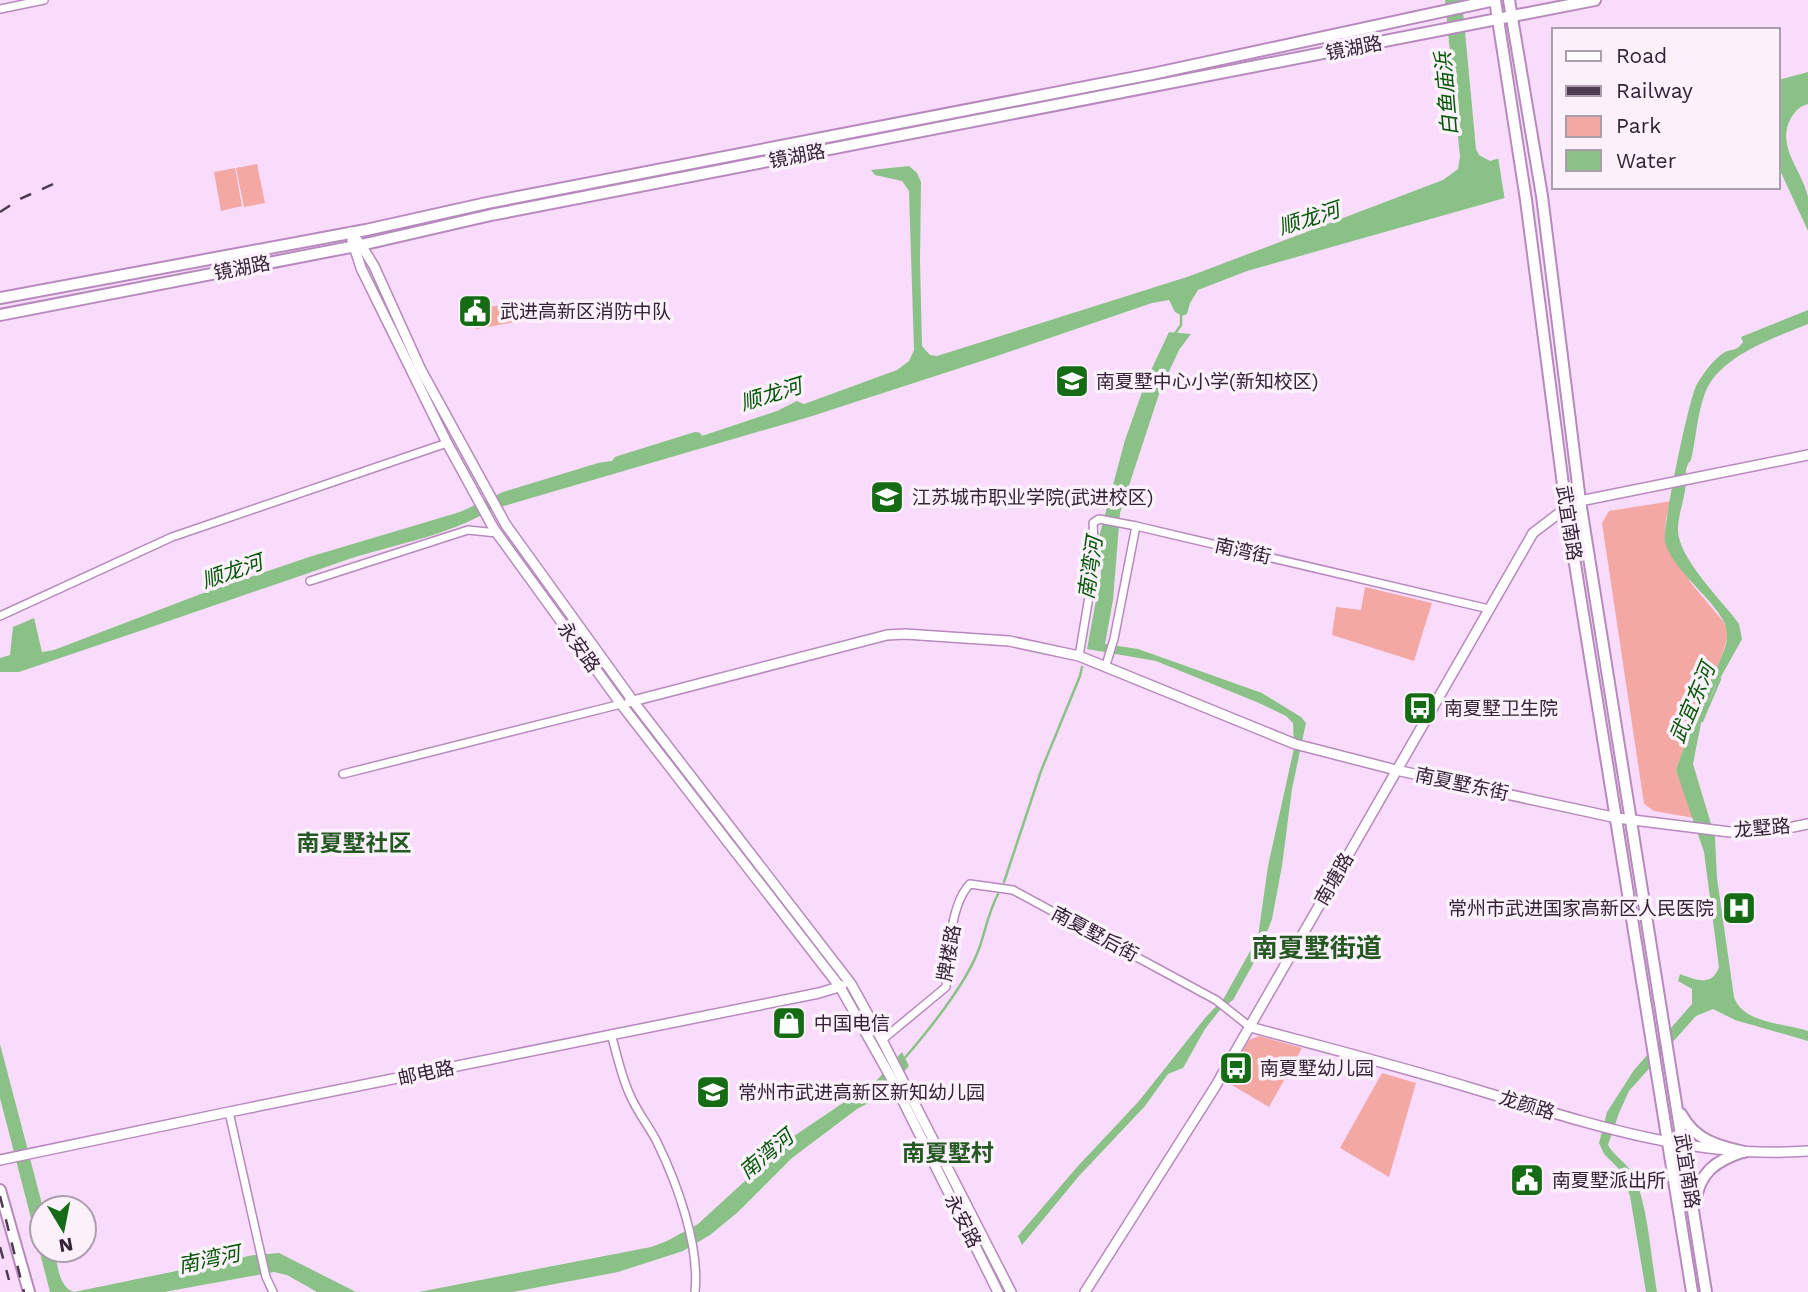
<svg xmlns="http://www.w3.org/2000/svg" width="1808" height="1292" font-family="'Work Sans','Noto Sans SC',sans-serif">
  <style>
    .green { fill: #f3a8a4 }
    .water { fill: #8ac186 }
    .pier { fill: #f9dcfc }
    .lines { fill: none; stroke-linecap: round; stroke-linejoin: round }
    .stream { stroke: #8ac186; stroke-width: 2.5 }
    .river { stroke: #8ac186; stroke-width: 14 }
    .minor-casing { stroke: #b68abc; stroke-width: 10 }
    .tertiary-casing { stroke: #b68abc; stroke-width: 12 }
    .secondary-casing { stroke: #b68abc; stroke-width: 14 }
    .primary-casing { stroke: #b68abc; stroke-width: 14 }
    .minor { stroke: #fff; stroke-width: 7 }
    .tertiary { stroke: #fff; stroke-width: 9 }
    .secondary { stroke: #fff; stroke-width: 10 }
    .primary { stroke: #fff; stroke-width: 10 }
    .rail { stroke: #4e3b50; stroke-width: 2.5; stroke-dasharray: 12 12; stroke-linecap: butt }
    .labels { text-anchor: middle; dominant-baseline: central; stroke-width: 7; stroke-linejoin: round; paint-order: stroke }
    .street-label { font-size: 19px; fill: #342236; stroke: #faf1fb }
    .poi-label { font-size: 19px; fill: #342236; stroke: #faf1fb; text-anchor: start }
    .water-label { font-size: 21px; font-style: italic; fill: #055706; stroke: #faf1fb }
    .quarter-label { font-size: 23px; font-weight: bold; fill: #255823; stroke: #faf1fb }
    .district-label { font-size: 26px; font-weight: bold; fill: #255823; stroke: #faf1fb }
  </style>
  <rect width="100%" height="100%" fill="#f9dcfc"/>
  <g class="green">
    <polygon points="257,164 265,203 244,207 236,168"/>
    <polygon points="235,168 242,206 221,211 214,172"/>
    <polygon points="512,303 515,322 476,329 472,310"/>
    <polygon points="1672,501 1666,519 1665,539 1691,583 1722,620 1727,629 1728,636 1723,652 1711,683 1703,693 1676,770 1694,818 1654,811 1644,804 1602,523 1609,511"/>
    <polygon points="1365,587 1432,603 1414,661 1332,635 1336,607 1361,610"/>
    <polygon points="1259,1036 1302,1048 1269,1107 1225,1081 1249,1040"/>
    <polygon points="1382,1073 1416,1083 1389,1177 1340,1148"/>
  </g>
  <g class="water">
    <path d="M1445,0H1462L1476,149L1479,155L1490,161L1554,142V184L1247,271L1198,290L1190,303L1187,314L1182,316L1175,312L1169,300L1152,303L997,356L809,417L490,510C448,536 395,544 349,559C239,597 129,635 19,672H0V658L10,655L13,627L34,618L42,652L54,650L206,592L309,557L460,512L503,492L598,463L642,456L777,411L797,401L804,404L897,370L909,361L914,350L909,191L902,181L875,175L871,170L909,166L917,173L921,182L920,262L922,346L930,355L937,356L1190,276L1443,180L1458,169L1460,157Z"/>
    <path d="M1808,72V104C1800,106 1795,111 1791,118C1775,146 1803,171 1808,197C1808,208 1808,221 1808,231L1778,166V80Z"/>
    <path d="M1808,310V324C1774,338 1716,357 1704,396C1697,416 1696,439 1691,460C1683,468 1687,480 1685,491C1683,503 1678,517 1678,529C1677,555 1717,596 1733,616L1739,624L1742,639L1713,691L1701,723L1693,764L1715,837L1717,878L1734,997C1743,1024 1785,1023 1808,1031V1041L1735,1020L1713,1009L1696,1016L1629,1091L1619,1113L1608,1145C1614,1156 1626,1162 1633,1174C1648,1204 1651,1258 1657,1292H1646L1630,1196L1620,1170L1604,1154L1599,1143L1607,1112L1634,1070L1692,1004V989L1678,981L1680,974C1696,980 1712,987 1719,967L1704,852L1676,770L1703,693C1711,683 1715,672 1720,660C1723,652 1728,643 1727,634C1727,607 1673,574 1665,542C1662,529 1689,397 1697,384C1703,374 1714,358 1725,352C1733,349 1738,350 1743,342L1741,337Z"/>
    <polygon points="1169,332 1191,334 1179,350 1160,391 1120,513 1113,600 1105,644 1138,649 1262,693 1301,717 1306,723 1292,789 1282,866 1272,919 1258,955 1233,1000 1219,1011 1205,1029 1183,1068 1168,1074 1145,1106 1079,1176 1022,1245 1018,1236 1077,1167 1139,1101 1205,1018 1224,998 1258,937 1268,866 1294,748 1293,723 1286,716 1259,703 1156,661 1087,649 1101,573 1099,537 1125,440 1146,381"/>
    <path d="M0,1044L43,1208L42,1250H54C58,1264 58,1287 74,1292L254,1255L279,1253L356,1292H317L287,1275L274,1272L164,1292H50L0,1098Z"/>
    <polygon points="902,1052 909,1066 884,1095 857,1109 792,1158 738,1212 710,1235 683,1251 618,1272 513,1292 419,1292 651,1247 667,1241 698,1224 794,1136 877,1080"/>
  </g>
  <polygon class="pier" points="1554,140 1555,187 1505,201 1498,157"/>
  <g class="lines">
    <g class="stream">
      <polyline points="1174,335 1181,325 1181,312"/>
      <polyline points="1702,721 1720,679"/>
      <polyline points="1004,882 1041,771 1080,676 1082,667"/>
      <path d="M903,1060C929,1030 967,984 980,946C986,928 989,911 998,894"/>
    </g>
    <polyline class="river" points="619,463 696,439"/>
    <g class="minor-casing">
      <g id="minor">
        <polyline points="0,9 44,0"/>
        <polyline points="310,581 468,530 497,533"/>
        <polyline points="0,616 172,537 447,443"/>
        <polyline points="1079,656 1095,561 1093,523 1099,519 1136,526"/>
        <polyline points="1106,665 1114,639 1136,526 1489,609"/>
        <polyline points="343,774 621,704"/>
        <path d="M611,1034C617,1054 621,1076 630,1095C637,1112 649,1126 657,1142C677,1183 700,1246 695,1292"/>
        <path d="M882,1040L946,987C949,958 949,905 970,884L1013,890L1216,1000L1250,1027"/>
        <polyline points="229,1112 266,1277 273,1292"/>
      </g>
    </g>
    <g class="tertiary-casing">
      <g id="tertiary">
        <polyline points="350,232 361,245 374,266 421,370 506,525 633,701 851,984 882,1040 1011,1292"/>
        <polyline points="352,240 361,268 447,443 494,529 621,704 840,987 894,1083 998,1292"/>
        <polyline points="629,702 887,635 905,634 1009,641 1079,656 1295,744 1396,770 1617,818 1730,832 1778,830 1808,824"/>
        <path d="M1250,1027C1324,1047 1398,1066 1471,1088C1581,1121 1691,1160 1808,1151"/>
        <polyline points="0,1160 229,1112 819,993 842,986"/>
        <polyline points="1085,1292 1215,1087 1533,533 1566,508 1580,501 1808,455"/>
      </g>
    </g>
    <g class="secondary-casing">
      <g id="secondary">
        <polyline points="0,298 366,230 487,203 1152,74 1495,0"/>
        <polyline points="0,315 361,245 491,215 1595,0"/>
        <polyline points="0,1190 29,1292"/>
      </g>
    </g>
    <g class="primary-casing">
      <g id="primary">
        <polyline points="1495,0 1526,200 1566,508 1692,1292"/>
        <polyline points="1509,0 1542,196 1580,501 1706,1292"/>
        <path d="M1681,1114C1695,1140 1717,1146 1744,1152"/>
        <path d="M1695,1203C1699,1173 1715,1161 1742,1152"/>
      </g>
    </g>
    <use href="#minor" class="minor"/>
    <use href="#tertiary" class="tertiary"/>
    <use href="#secondary" class="secondary"/>
    <use href="#primary" class="primary"/>
    <g class="rail">
      <polyline points="0,212 20,199 62,180"/>
      <polyline points="0,1196 24,1292"/>
      <polyline points="0,1247 9,1280"/>
    </g>
  </g>
  <defs>
    <g id="civic-square" transform="scale(1.75)"><rect x="-9" y="-9" width="18" height="18" rx="4" fill="#166c15" stroke="#faf1fb"/><path d="M-.6-6.5H3V-4.5H.6V-3L4-1V1h2V6H-6V1h2V-1L-.6-3ZM-1.2 2.5V6h2.4V2.5Z" fill="#fff"/></g>
    <g id="school-square" transform="scale(1.75)"><rect x="-9" y="-9" width="18" height="18" rx="4" fill="#166c15" stroke="#faf1fb"/><path d="M0-5L7-2L0 1L-7-2ZM-4 1L0 2.5L4 1V4Q0 6-4 4Z" fill="#fff"/></g>
    <g id="bus-square" transform="scale(1.75)"><rect x="-9" y="-9" width="18" height="18" rx="4" fill="#166c15" stroke="#faf1fb"/><path d="M-5-6H5V4H4V6H2V4H-2V6H-4V4H-5ZM-3.5-4V0h7V-4ZM-3.5 1.2v1.5H-2V1.2ZM2 1.2v1.5H3.5V1.2Z" fill="#fff"/></g>
    <g id="hospital-square" transform="scale(1.75)"><rect x="-9" y="-9" width="18" height="18" rx="4" fill="#166c15" stroke="#faf1fb"/><path d="M-5-5h3v3.5h4V-5h3V5h-3V1.5h-4V5h-3Z" fill="#fff"/></g>
    <g id="shop-square" transform="scale(1.75)"><rect x="-9" y="-9" width="18" height="18" rx="4" fill="#166c15" stroke="#faf1fb"/><path d="M-5-2.5h2.3a2.7 3.5 0 0 1 5.4 0H5L5.5 6h-11ZM-1.5-2.5h3a1.5 2.3 0 0 0-3 0Z" fill="#fff"/></g>
  </defs>
  <g fill-rule="evenodd">
    <use href="#civic-square" x="475" y="311"/>
    <use href="#school-square" x="1072" y="381"/>
    <use href="#school-square" x="887" y="497"/>
    <use href="#bus-square" x="1420" y="708"/>
    <use href="#hospital-square" x="1739" y="908"/>
    <use href="#shop-square" x="789" y="1023"/>
    <use href="#bus-square" x="1236" y="1068"/>
    <use href="#school-square" x="713" y="1092"/>
    <use href="#civic-square" x="1527" y="1180"/>
  </g>
  <g class="labels">
    <g class="street-label">
      <text transform="translate(1354 48) rotate(-11)">镜湖路</text>
      <text transform="translate(797 156) rotate(-11)">镜湖路</text>
      <text transform="translate(242 268) rotate(-11)">镜湖路</text>
      <text transform="translate(1569 523) rotate(81)">武宜南路</text>
      <text transform="translate(1243 551) rotate(13)">南湾街</text>
      <text transform="translate(579 647) rotate(54)">永安路</text>
      <text transform="translate(1462 784) rotate(12)">南夏墅东街</text>
      <text transform="translate(1762 828) rotate(-5)">龙墅路</text>
      <text transform="translate(1334 879) rotate(-60)">南塘路</text>
      <text transform="translate(1095 934) rotate(28)">南夏墅后街</text>
      <text transform="translate(949 953) rotate(-80)">牌楼路</text>
      <text transform="translate(426 1073) rotate(-12)">邮电路</text>
      <text transform="translate(1527 1105) rotate(17)">龙颜路</text>
      <text transform="translate(1687 1171) rotate(81)">武宜南路</text>
      <text transform="translate(963 1221) rotate(63)">永安路</text>
    </g>
    <g class="poi-label">
      <text x="500" y="311">武进高新区消防中队</text>
      <text x="1096" y="381">南夏墅中心小学(新知校区)</text>
      <text x="912" y="497">江苏城市职业学院(武进校区)</text>
      <text x="1444" y="708">南夏墅卫生院</text>
      <text x="1714" y="908" text-anchor="end">常州市武进国家高新区人民医院</text>
      <text x="814" y="1023">中国电信</text>
      <text x="1260" y="1068">南夏墅幼儿园</text>
      <text x="738" y="1092">常州市武进高新区新知幼儿园</text>
      <text x="1552" y="1180">南夏墅派出所</text>
    </g>
    <g class="water-label">
      <text transform="translate(1446 94) rotate(-95)">白鱼庙浜</text>
      <text transform="translate(1309 218) rotate(-18)">顺龙河</text>
      <text transform="translate(771 394) rotate(-17)">顺龙河</text>
      <text transform="translate(1090 568) rotate(-82)">南湾河</text>
      <text transform="translate(232 571) rotate(-19)">顺龙河</text>
      <text transform="translate(1692 703) rotate(-67)">武宜东河</text>
      <text transform="translate(766 1154) rotate(-40)">南湾河</text>
      <text transform="translate(209 1259) rotate(-12)">南湾河</text>
    </g>
    <g class="quarter-label">
      <text x="354" y="843">南夏墅社区</text>
      <text x="948" y="1153">南夏墅村</text>
    </g>
    <g class="district-label">
      <text x="1317" y="948">南夏墅街道</text>
    </g>
  </g>
  <rect x="1552" y="28" width="228" height="161" fill="#faf1fb" stroke="#ab9eac" stroke-width="2"/>
  <rect x="1566" y="51" width="35" height="10" fill="#ffffff" stroke="#ab9eac" stroke-width="2"/>
  <text x="1616" y="63" font-size="21" fill="#342236">Road</text>
  <rect x="1566" y="86" width="35" height="10" fill="#4e3b50" stroke="#ab9eac" stroke-width="2"/>
  <text x="1616" y="98" font-size="21" fill="#342236">Railway</text>
  <rect x="1566" y="116" width="35" height="21" fill="#f3a8a4" stroke="#ab9eac" stroke-width="2"/>
  <text x="1616" y="133" font-size="21" fill="#342236">Park</text>
  <rect x="1566" y="150" width="35" height="21" fill="#8ac186" stroke="#ab9eac" stroke-width="2"/>
  <text x="1616" y="168" font-size="21" fill="#342236">Water</text>
  <g transform="translate(63 1229) rotate(170)"><circle r="33" fill="#faf1fb" stroke="#ab9eac" stroke-width="2"/>
  <path d="M0-5L12 26L0 18L-12 26Z" fill="#166c15"/>
  <text y="-10" font-size="19" font-weight="bold" text-anchor="middle" fill="#342236">N</text>
  </g>
</svg>
